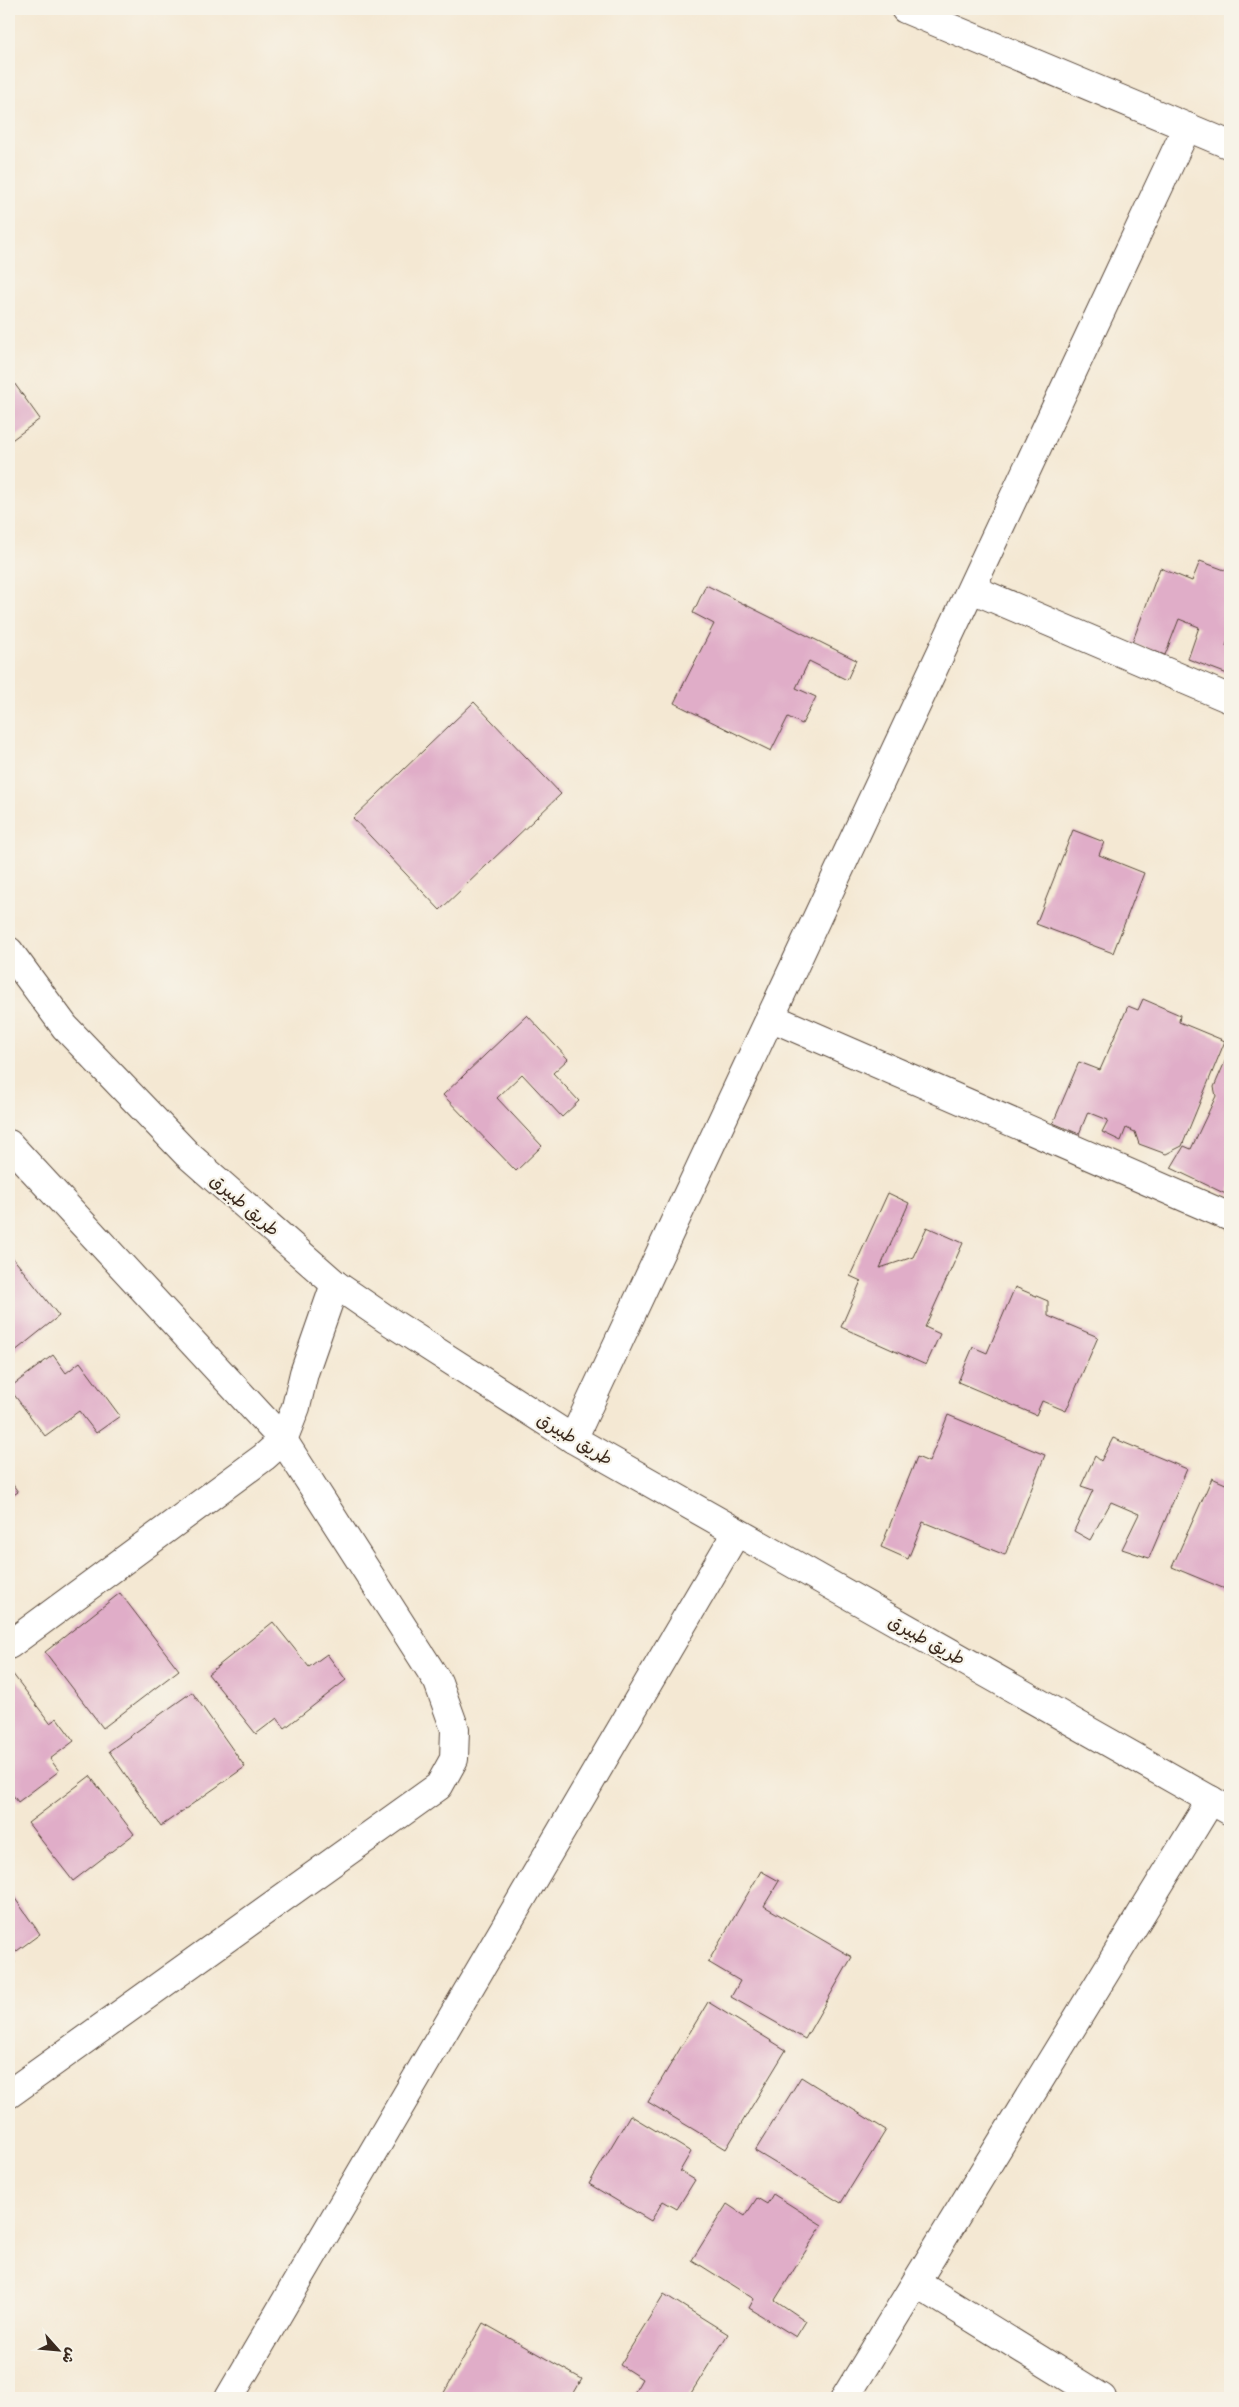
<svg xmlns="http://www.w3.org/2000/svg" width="1239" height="2407" font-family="Itim,'Playpen Sans Arabic',sans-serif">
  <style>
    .building { fill: #e0adc8 }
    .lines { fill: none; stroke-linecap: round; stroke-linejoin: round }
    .minor-casing { stroke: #574639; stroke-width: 30 }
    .minor { stroke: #fff; stroke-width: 28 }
    .labels { text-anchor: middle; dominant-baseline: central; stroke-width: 4.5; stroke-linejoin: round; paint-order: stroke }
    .street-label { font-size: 18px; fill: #3b2a1e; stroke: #f7f3e8 }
  </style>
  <rect width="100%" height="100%" fill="#f7f3e8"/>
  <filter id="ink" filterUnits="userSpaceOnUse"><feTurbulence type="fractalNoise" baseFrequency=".02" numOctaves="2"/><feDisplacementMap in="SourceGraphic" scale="10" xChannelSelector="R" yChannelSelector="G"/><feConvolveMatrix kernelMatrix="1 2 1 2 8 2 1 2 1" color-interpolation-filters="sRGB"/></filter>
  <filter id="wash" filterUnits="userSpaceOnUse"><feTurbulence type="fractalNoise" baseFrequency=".0096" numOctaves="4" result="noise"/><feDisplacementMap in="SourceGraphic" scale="20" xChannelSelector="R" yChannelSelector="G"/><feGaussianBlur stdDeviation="1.12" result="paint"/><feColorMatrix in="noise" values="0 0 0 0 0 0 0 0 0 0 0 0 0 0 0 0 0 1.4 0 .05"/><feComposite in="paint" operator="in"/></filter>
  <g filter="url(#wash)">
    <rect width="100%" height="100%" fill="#f4e8d3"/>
    <g id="blocks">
      <g class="building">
        <polygon points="9,376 40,419 9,442"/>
        <polygon points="1200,561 1230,572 1230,634 1226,646 1230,647 1230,675 1188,659 1199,627 1179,619 1165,655 1132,643 1160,568 1192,581"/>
        <polygon points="706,585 856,660 847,680 809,661 796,688 816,697 802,724 788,717 771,751 674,703 714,624 693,613"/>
        <polygon points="474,702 561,794 440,910 353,818"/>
        <polygon points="1073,830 1104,842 1099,855 1144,873 1113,953 1036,924"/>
        <polygon points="1143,999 1180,1015 1179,1022 1225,1041 1182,1146 1166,1154 1139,1144 1135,1132 1126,1128 1121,1141 1102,1132 1108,1120 1088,1112 1079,1134 1053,1123 1079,1062 1100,1070 1128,1006 1138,1010"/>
        <polygon points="527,1015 568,1059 553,1073 579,1101 562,1117 522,1074 497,1098 542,1146 516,1171 443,1095"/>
        <polygon points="1230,1050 1230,1196 1171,1168 1184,1146 1191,1149 1216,1096 1214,1087"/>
        <polygon points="888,1193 909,1203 880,1268 913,1257 927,1227 963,1243 925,1327 940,1334 926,1365 841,1327 861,1281 850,1276"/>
        <polygon points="9,1253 59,1316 9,1356"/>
        <polygon points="1015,1287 1048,1301 1048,1316 1098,1337 1066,1411 1042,1401 1036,1415 958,1382 973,1347 987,1353"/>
        <polygon points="53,1355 66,1373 80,1362 120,1416 96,1433 79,1411 45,1436 9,1388"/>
        <polygon points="948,1415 1045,1455 1005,1555 923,1522 908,1559 881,1547 917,1457 929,1462"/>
        <polygon points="1113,1438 1187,1469 1149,1558 1122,1549 1139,1514 1111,1502 1090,1540 1074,1531 1093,1490 1081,1486 1095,1456 1101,1461"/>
        <polygon points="1212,1478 1230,1486 1230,1591 1172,1567"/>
        <polygon points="9,1479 18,1492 9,1498"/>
        <polygon points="120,1593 179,1670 103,1728 45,1652"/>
        <polygon points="273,1622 309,1667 327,1654 346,1680 285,1728 277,1718 256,1734 208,1674"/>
        <polygon points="12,1673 50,1723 57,1718 74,1741 50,1759 59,1771 18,1802 9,1790 9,1676"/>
        <polygon points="192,1692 245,1767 161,1826 109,1751"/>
        <polygon points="90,1776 134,1834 73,1881 28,1823"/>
        <polygon points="761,1871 779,1881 764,1906 852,1957 805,2039 731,1997 740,1981 708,1962"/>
        <polygon points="9,1890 40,1934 10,1956 15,1963 9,1967"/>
        <polygon points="708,2002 786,2050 726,2149 648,2102"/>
        <polygon points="801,2077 886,2130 841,2203 755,2151"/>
        <polygon points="630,2115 691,2152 680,2171 695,2180 677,2209 663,2201 651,2221 589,2184"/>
        <polygon points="773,2194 822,2225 775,2300 806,2321 796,2337 749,2308 754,2299 692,2260 727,2204 745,2216 757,2198 767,2204"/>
        <polygon points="664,2294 728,2334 688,2398 631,2398 642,2379 620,2365"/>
        <polygon points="483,2323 582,2379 571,2398 441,2398"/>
      </g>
    </g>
  </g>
  <g filter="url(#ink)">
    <use href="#blocks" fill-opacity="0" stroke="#574639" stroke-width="1"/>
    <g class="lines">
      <g class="minor-casing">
        <g id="minor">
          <polyline points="905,9 1230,145"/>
          <polyline points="972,589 1230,699"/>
          <polyline points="9,951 65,1027 187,1154 335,1284 386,1319 573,1439 1230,1811"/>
          <polyline points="770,1017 1230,1217"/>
          <polyline points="9,1144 283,1440 438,1682 455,1729 454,1759 439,1786 9,2094"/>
          <polyline points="573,1439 1187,127"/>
          <polyline points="9,1645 264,1457 283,1440 296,1407 304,1373 335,1284"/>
          <polyline points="916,2283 1102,2398"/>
          <polyline points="229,2398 736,1533"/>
          <polyline points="845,2398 1211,1800"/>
        </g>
      </g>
      <use href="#minor" class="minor"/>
    </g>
  </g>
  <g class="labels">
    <g class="street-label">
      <text transform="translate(245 1205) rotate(41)">طريق طبيرق</text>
      <text transform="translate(575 1439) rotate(31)">طريق طبيرق</text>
      <text transform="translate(927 1640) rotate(29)">طريق طبيرق</text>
    </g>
  </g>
  <rect width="1239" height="2407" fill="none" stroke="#f7f3e8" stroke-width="30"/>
  <g transform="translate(58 2350) rotate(117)" stroke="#f7f3e8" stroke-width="4" paint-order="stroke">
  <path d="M0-4L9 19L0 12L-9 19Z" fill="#3b2a1e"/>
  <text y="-8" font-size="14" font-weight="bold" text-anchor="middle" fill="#3b2a1e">ش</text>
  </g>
</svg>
